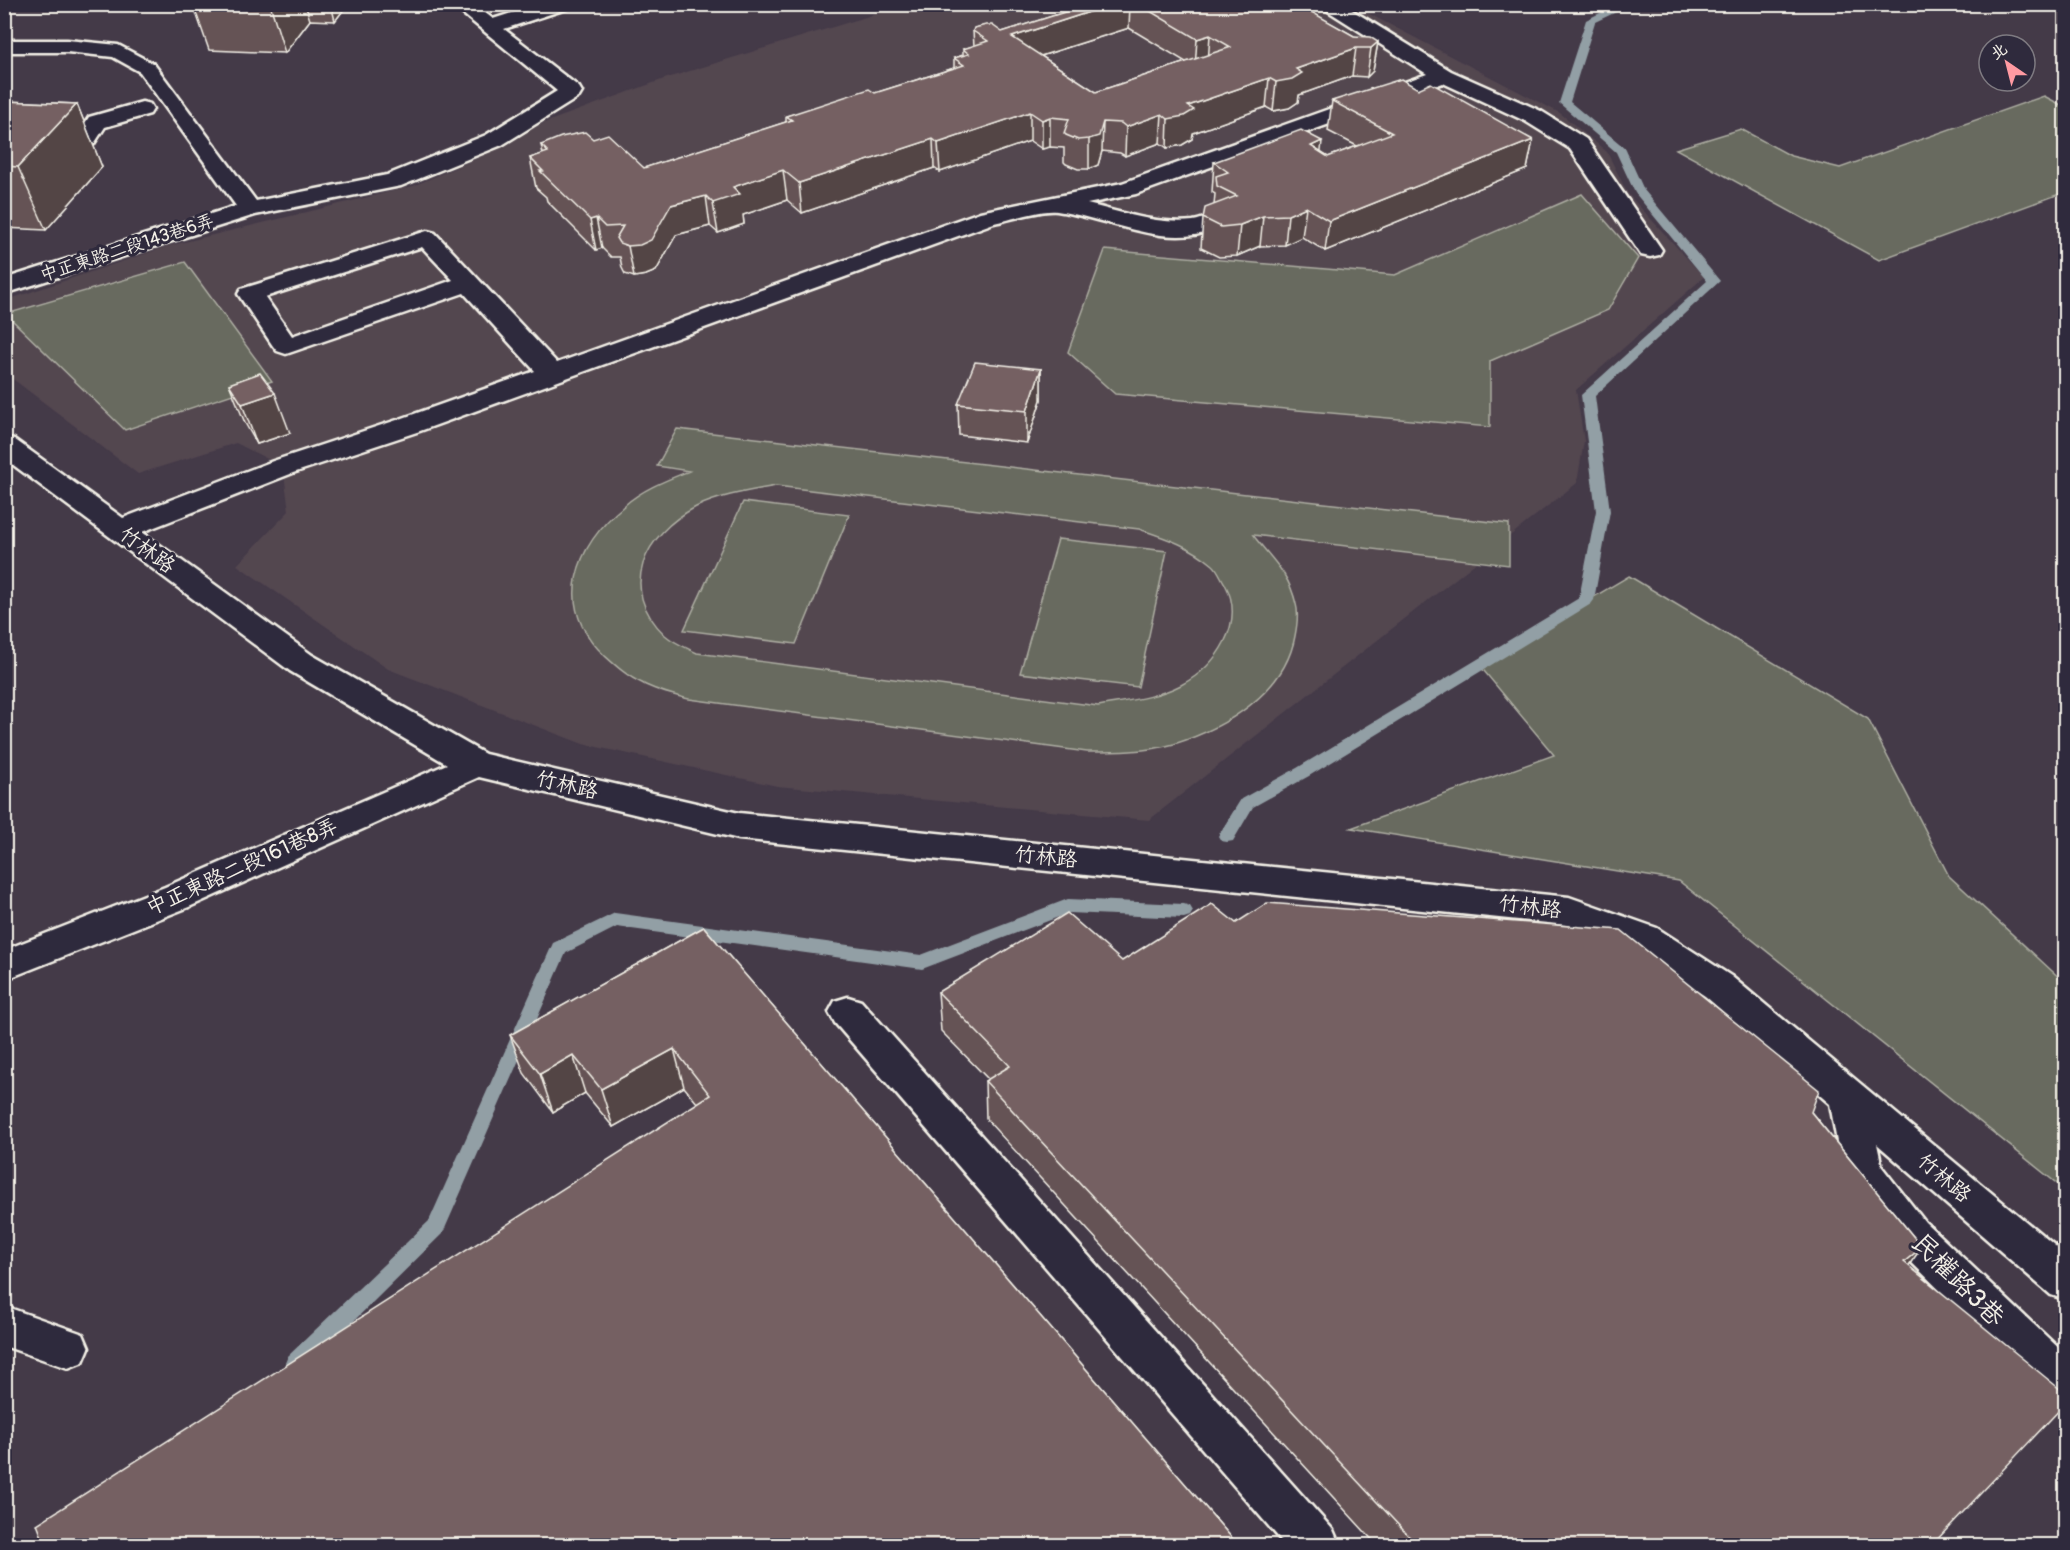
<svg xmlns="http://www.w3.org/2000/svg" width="2070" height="1550" font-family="Pangolin,'LXGW WenKai TC',sans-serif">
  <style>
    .built { fill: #534650 }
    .green { fill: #676b5e; stroke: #aeaea3; stroke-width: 1.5; fill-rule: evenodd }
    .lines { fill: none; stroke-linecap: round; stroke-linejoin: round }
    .stream { fill: #929fa5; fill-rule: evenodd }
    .minor-casing { stroke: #f4f1e8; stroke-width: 5 }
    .minor { fill: #2f2a3d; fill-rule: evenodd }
    .wall { fill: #655354; stroke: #f4f1e8; stroke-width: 1.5; fill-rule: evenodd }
    .shaded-wall { fill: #524445; stroke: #f4f1e8; stroke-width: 1.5 }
    .building { fill: #756162; stroke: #f4f1e8; stroke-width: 1.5 }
    .labels { text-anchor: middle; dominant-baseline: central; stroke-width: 6; stroke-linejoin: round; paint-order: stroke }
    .far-street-label { font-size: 18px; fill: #f4f1e8; stroke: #2f2a3d }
    .street-label { font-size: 21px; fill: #f4f1e8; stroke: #2f2a3d }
    .near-street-label { font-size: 26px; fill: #f4f1e8; stroke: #2f2a3d }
  </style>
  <rect width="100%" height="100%" fill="#443a48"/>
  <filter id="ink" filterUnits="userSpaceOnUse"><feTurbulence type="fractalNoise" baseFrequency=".0167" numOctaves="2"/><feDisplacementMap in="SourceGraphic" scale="12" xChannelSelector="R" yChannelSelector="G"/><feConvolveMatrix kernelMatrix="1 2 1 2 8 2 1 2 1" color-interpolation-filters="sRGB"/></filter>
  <g filter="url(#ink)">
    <polygon class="built" points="908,4 1352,5 1560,113 1607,152 1628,194 1704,277 1576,390 1584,441 1577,483 1149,820 777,786 583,744 388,669 237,565 289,511 283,467 236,443 138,474 5,373 4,301 168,246 413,186 473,160 541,124 664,79"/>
    <g class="green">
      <polygon points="2044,96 2065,107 2065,192 1879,260 1676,149 1741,129 1791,156 1840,168"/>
      <polygon points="1582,194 1638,258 1608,310 1490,361 1490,427 1115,394 1068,352 1105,250 1395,275"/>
      <polygon points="185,262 272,381 125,430 6,314"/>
      <path d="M677,429L1509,524V565L1253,535C1272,560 1288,571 1296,604C1299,614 1297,626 1295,636C1285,693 1225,728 1174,744C1146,752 1115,752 1087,752L689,699C673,695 656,691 642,683C628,677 616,666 605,656C552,606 575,546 625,505C643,489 667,480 689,471L657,466ZM776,486L1139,529C1166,538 1191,546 1213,565C1218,569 1221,578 1225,584C1246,623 1217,666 1181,685C1156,698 1125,701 1098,706L697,653C687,648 674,643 665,635C617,589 644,534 696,507C721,495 749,491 776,486Z"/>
      <polygon points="743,502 849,515 796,644 684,630"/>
      <polygon points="1058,539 1167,551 1138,687 1020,673"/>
      <polygon points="1629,576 1868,719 1949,876 2065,983 2065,1190 1679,881 1351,828 1554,755 1479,665"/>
    </g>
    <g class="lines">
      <g class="stream">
        <polygon points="1618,4 1633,4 1595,22 1570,102 1625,148 1644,190 1720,281 1595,396 1610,511 1594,600 1591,604 1309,776 1253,807 1233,841 1227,842 1221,841 1218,836 1241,799 1297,768 1579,598 1596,511 1581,395 1707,281 1635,193 1616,152 1559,103 1586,20"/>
        <polygon points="1068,899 1184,904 1190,906 1193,911 1190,916 1184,918 1069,913 922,969 617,927 566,953 443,1233 304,1370 296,1373 288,1370 285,1363 288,1356 429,1221 553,943 615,913 921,955"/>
      </g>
      <g class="minor-casing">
        <g id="minor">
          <polygon points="451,4 474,4 493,19 540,4 572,4 569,8 504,29 579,87 582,92 579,97 502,145 401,186 255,215 4,294 4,279 236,206 140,72 113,57 67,52 4,52 4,40 67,40 118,45 154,64 256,201 387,175 486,135 557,91"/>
          <path d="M1317,4H1342L1451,71L1541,111L1586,139L1662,250L1659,255L1650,257L1641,255L1570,149L1525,121L1443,83L1136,194L1087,204C1121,212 1158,225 1193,221C1207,219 1215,210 1229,214L1233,219C1228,226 1221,227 1214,230C1163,249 1107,218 1057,211C1041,209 1010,220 994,223L420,431L293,473L142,532L312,655L485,754L739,813L1569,897L1657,928L1731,976L2066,1255V1300L2051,1295L1877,1144L1882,1167L1925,1222L2066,1355V1406L2051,1400L1897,1248L1849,1186L1843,1174L1830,1104L1705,996L1631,948L1567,925L739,839L479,777L189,907L4,980V950L165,887L447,764L290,671L4,458V437L14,439L123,518L273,461L400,419L535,371L464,293L286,354L277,351L273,346L238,294L241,289L427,231L435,233L557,363L980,212L1122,183L1427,74ZM422,247L453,280L292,336L265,297Z"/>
          <polygon points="142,102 150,104 153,109 150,114 105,127 77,170 69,172 61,170 58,165 89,117"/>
          <polygon points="848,997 861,1001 1333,1530 1340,1546 1286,1546 835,1023 829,1012 835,1001"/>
          <polygon points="4,1306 83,1334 89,1348 83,1362 68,1368 4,1346"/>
        </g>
      </g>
      <use href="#minor" class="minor"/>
    </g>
    <g class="wall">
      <polygon points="193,4 348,4 335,21 310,20 285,53 209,50"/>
      <path d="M1090,4H1304L1303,8L1354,36L1378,42L1373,71L1367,77L1352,76L1299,95L1298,102L1289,108L1273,111L1266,107L1193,133L1192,139L1182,145L1167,148L1160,143L1125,156L1120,153L1102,151L1098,165L1089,169H1078L1066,164L1064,162V148L1050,147L1042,149L1030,141L940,172L934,168L802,213L787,200L743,215L744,224L718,233L710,226L676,235L656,271L646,275L634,277L625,274L622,268L620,257H611L602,248L596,250L547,201L546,197L536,188L530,158L543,154L541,145L593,139L644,168L786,122V116L875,93L954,68V58L963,55V49L974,46L973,31L1002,32ZM1129,28L1186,62L1096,92L1041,56Z"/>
      <polygon points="1418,89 1533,140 1527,169 1325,251 1302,237 1285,245 1260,246 1237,256 1219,257 1201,248 1203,218 1214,205 1215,194 1212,192 1214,162 1321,153 1328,157 1357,146 1328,131 1332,101"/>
      <polygon points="4,101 77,104 102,167 46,230 4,228"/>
      <polygon points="1041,369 1041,400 1027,443 959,435 958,404"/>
      <polygon points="229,384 290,433 257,444 245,423"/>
      <polygon points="1236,923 1811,1112 1922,1247 1908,1266 1932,1545 1377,1545 986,1119 985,1081 988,1079 941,1031 938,992 1122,961"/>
      <polygon points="704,927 1238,1545 697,1103 684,1087 613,1127 585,1093 553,1112 524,1073 510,1035"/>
    </g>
    <g class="shaded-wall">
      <polygon points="270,4 305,4 310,20 285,53"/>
      <polygon points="331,4 348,4 335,21"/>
      <polygon points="1114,4 1130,4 1129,28 1012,65 1012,37"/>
      <polygon points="1210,35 1208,63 1195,68 1197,39"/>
      <polygon points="1378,42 1373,71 1367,77 1371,48"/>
      <polygon points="1356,48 1352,76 1299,95 1298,102 1289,108 1273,111 1276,82 1296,69"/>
      <polygon points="4,51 9,61 4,65"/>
      <polygon points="1269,78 1266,107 1193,133 1192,139 1182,145 1167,148 1168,119 1188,106"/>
      <polygon points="77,104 102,167 46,230 18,167"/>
      <polygon points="1030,112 1030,141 940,172 938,143"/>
      <polygon points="1162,114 1160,143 1125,156 1126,127"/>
      <polygon points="1050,117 1050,147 1042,149 1042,120"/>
      <polygon points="1103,122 1102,151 1098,165 1089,169 1089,139"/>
      <polygon points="933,139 934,168 802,213 799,183"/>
      <polygon points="1533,140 1527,169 1325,251 1329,221"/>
      <polygon points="1322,141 1319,171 1311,146"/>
      <polygon points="783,170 787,200 743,215 744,224 718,233 713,203 733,187"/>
      <polygon points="706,196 710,226 676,235 656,271 646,275 634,277 628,246 671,205"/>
      <polygon points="1306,207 1302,237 1285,245 1288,215"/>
      <polygon points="1263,216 1260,246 1237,256 1240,225"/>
      <polygon points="596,218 602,248 596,250 590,220"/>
      <polygon points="1041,369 1041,400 1027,443 1027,411"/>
      <polygon points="275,393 290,433 257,444 242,404"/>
      <polygon points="674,1049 684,1087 613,1127 601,1089"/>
      <polygon points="573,1055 585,1093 553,1112 540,1074"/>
      <polygon points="1922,1247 1896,1283 1904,1262"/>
    </g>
    <g class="building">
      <polygon points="1090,4 1114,4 1012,37 1096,92 1231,47 1210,35 1197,39 1138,4 1302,4 1299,5 1354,36 1370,37 1378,42 1371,48 1356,48 1296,69 1302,73 1292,79 1276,82 1269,78 1188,106 1194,110 1184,116 1168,119 1162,114 1126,127 1121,123 1103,122 1099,136 1089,139 1078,140 1066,135 1064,133 1069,119 1050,117 1042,120 1030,112 938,143 933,139 799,183 783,170 733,187 740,194 713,203 706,196 671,205 651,240 640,245 628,246 619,243 616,238 623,226 605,227 596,218 590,220 540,171 543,171 530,158 548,152 541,145 561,137 585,132 593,139 608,134 644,168 792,120 786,116 869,89 875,93 964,65 954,58 969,54 963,49 988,41 973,31 974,28 986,25 992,25 1002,32"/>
      <polygon points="1401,79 1418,89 1431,83 1533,140 1329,221 1306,207 1288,215 1263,216 1240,225 1221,227 1203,218 1205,208 1237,196 1217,186 1216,176 1228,172 1214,162 1301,130 1322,141 1311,146 1328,157 1392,133 1332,101"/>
      <polygon points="4,101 77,104 18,167 4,166"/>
      <polygon points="975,362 1041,369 1027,411 958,404"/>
      <polygon points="260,373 275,393 242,404 229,384"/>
      <polygon points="1267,903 1621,930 1819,1090 1811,1112 1922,1247 1904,1262 2066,1394 2066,1403 1932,1545 1417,1545 985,1081 1010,1066 938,992 1067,913 1122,961 1212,904 1236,923"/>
      <polygon points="704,927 1238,1545 45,1545 37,1524 710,1095 674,1049 601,1089 573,1055 540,1074 510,1035"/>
    </g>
  </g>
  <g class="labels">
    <g class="far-street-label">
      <text transform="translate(127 248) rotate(-18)">中正東路二段143巷6弄</text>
    </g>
    <g class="street-label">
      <text transform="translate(147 550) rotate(36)">竹林路</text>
      <text transform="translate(567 785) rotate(13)">竹林路</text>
      <text transform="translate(1046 857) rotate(6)">竹林路</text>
      <text transform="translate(242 867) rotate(-24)">中正東路二段161巷8弄</text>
      <text transform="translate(1530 907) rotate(7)">竹林路</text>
      <text transform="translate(1944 1178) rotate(40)">竹林路</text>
    </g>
    <g class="near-street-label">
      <text transform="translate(1958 1280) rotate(45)">民權路3巷</text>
    </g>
  </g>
  <rect width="2070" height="1550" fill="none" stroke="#2f2a3d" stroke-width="24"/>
  <rect x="12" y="12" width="2046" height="1526" fill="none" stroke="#f4f1e8" stroke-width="2" filter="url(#ink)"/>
  <g transform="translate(2007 63) rotate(325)"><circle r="28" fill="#2f2a3d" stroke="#7e7a81" stroke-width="1.5"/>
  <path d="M0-4.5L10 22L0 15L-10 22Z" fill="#ff9aa2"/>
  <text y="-9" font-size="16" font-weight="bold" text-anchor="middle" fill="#f4f1e8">北</text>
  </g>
</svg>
